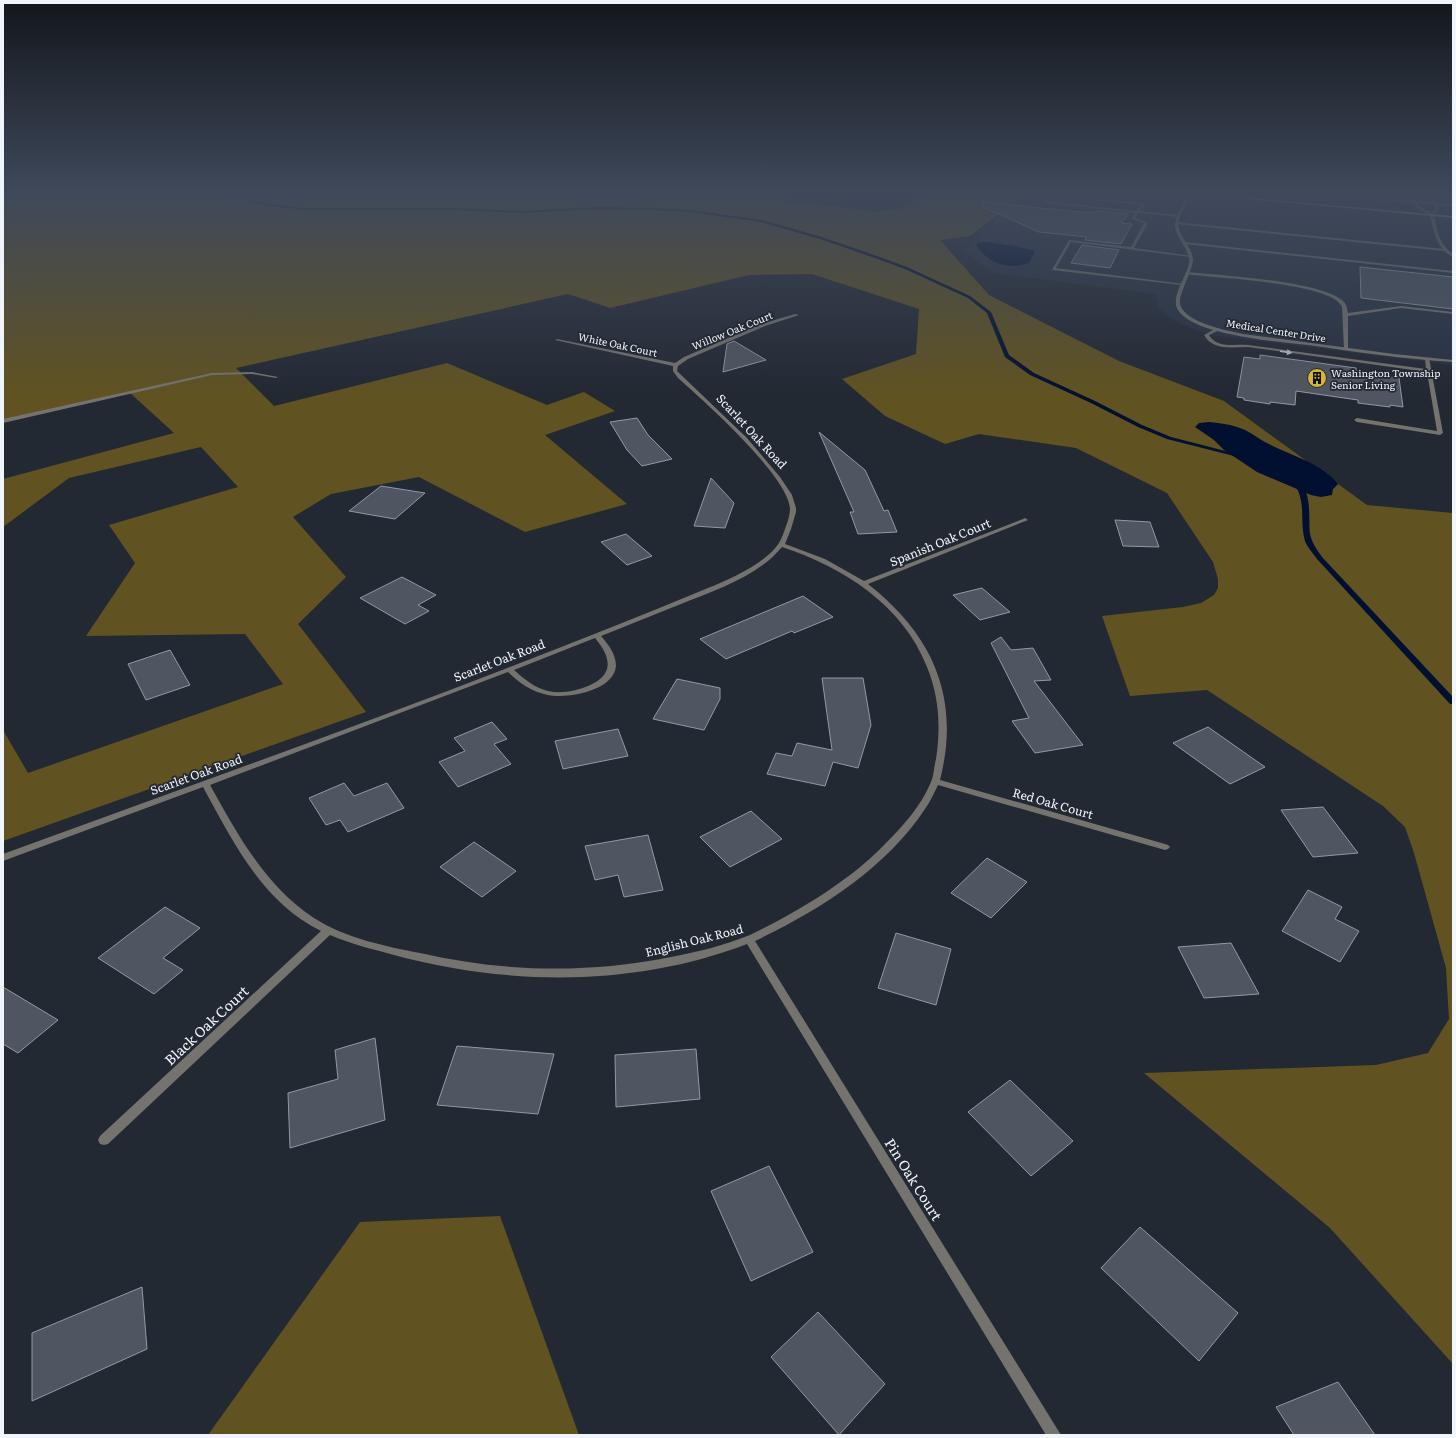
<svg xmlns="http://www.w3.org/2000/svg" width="1456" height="1438" font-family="Literata,serif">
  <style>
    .built { fill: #283141 }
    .forest { fill: #605221 }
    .water { fill: #011030 }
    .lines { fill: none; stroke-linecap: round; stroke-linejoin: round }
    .stream { fill: #011030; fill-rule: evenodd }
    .building { fill: #4f5661; stroke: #9299a6 }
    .lane { fill: #75736e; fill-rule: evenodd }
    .street { fill: #75736e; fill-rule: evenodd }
    .secondary { fill: #a09e94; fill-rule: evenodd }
    .oneway { fill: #bfc0c3 }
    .labels { text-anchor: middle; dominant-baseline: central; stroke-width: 3.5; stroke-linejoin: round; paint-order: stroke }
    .far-street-label { font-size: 10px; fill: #f0f4fb; stroke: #232933 }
    .far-poi-label { font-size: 10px; fill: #f0f4fb; stroke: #232933; text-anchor: start }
    .street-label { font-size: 12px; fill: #f0f4fb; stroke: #232933 }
    .near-street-label { font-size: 14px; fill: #f0f4fb; stroke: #232933 }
  </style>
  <rect width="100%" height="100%" fill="#232933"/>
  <polygon class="built" points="1029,193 1453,193 1453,365 1211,335 1183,325 1168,316 1158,308 1156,294 993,273 965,252 976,238"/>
  <g class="forest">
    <polygon points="3,193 783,193 789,202 834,206 874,212 898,209 933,193 1025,193 970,236 940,240 989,295 1119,361 1224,401 1367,505 1453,513 1453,1364 1330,1228 1144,1073 1376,1065 1428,1053 1449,1019 1446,968 1414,853 1405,827 1383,806 1207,690 1130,696 1102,616 1183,607 1201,603 1214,595 1218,588 1218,579 1213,562 1167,493 1076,448 979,434 945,444 885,416 842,379 916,354 919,309 812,274 749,275 610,308 568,294 236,368 274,406 447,363 547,405 584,392 615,411 545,435 627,504 525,532 419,477 331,494 293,517 346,577 298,624 366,712 3,841 3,730 28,773 283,684 245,634 86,636 135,563 109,525 238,487 201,447 69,478 3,527 3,479 174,433 129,392 3,420"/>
    <polygon points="500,1216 579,1435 208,1435 360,1222"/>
  </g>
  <g class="water">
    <path d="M986,242L1015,246L1035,251L1029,263C1008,270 989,264 976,245L978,243Z"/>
    <path d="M1209,422C1218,423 1228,424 1237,427C1249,430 1258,439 1269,444C1292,456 1321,463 1338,484L1333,489L1332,495L1321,497L1311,495L1257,472L1224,450L1214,440L1195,427L1199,423Z"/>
  </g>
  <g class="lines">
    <g class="stream">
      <polygon points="224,193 228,193 264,203 304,208 455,208 524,211 597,207 653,208 690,210 762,220 825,238 877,256 907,267 970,296 991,312 1009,355 1034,373 1095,401 1142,425 1171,437 1241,455 1238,457 1167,439 1138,427 1091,403 1030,375 1005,357 987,313 968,298 905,269 875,258 823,240 761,222 690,212 653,210 597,209 524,213 455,210 304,210 264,205"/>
      <path d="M1297,481C1313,489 1308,520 1310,534C1312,543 1317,550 1322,557L1453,697V704H1450L1317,559C1313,553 1307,547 1305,541C1299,519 1307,504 1294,483Z"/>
    </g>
  </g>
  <g class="building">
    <polygon points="984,202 1060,210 1094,213 1096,211 1129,214 1121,223 1132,224 1121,244 1085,240 1087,237 1039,232 983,207"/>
    <polygon points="1082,245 1119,250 1110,268 1071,263"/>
    <polygon points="1360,267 1453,277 1453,309 1361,298"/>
    <polygon points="734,341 766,360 723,372 727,344"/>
    <polygon points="1260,355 1356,368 1356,371 1388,375 1388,377 1399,378 1403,407 1390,405 1390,407 1358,403 1358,400 1296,391 1295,405 1270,402 1270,404 1244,400 1244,398 1237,397 1244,357 1260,359"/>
    <polygon points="637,418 648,435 672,459 642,466 627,450 610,422"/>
    <polygon points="819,432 865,470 884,511 888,510 897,532 858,534 850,512 854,512"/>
    <polygon points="711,478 734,503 725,528 694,526"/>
    <polygon points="381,486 425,493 395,519 349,511"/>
    <polygon points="1115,520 1150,522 1159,547 1123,546"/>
    <polygon points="626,534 652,556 627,565 601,542"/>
    <polygon points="402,577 436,595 418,605 429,611 405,624 360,598"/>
    <polygon points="982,588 1010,612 980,620 953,595"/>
    <polygon points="803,596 833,617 794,633 792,631 726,659 700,639"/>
    <polygon points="1001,637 1011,650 1033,648 1051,680 1034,681 1083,745 1035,753 1012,721 1029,718 991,643"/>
    <polygon points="170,650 190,685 146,700 128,664"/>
    <polygon points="822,678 863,678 871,725 858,768 833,762 825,786 767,774 776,753 792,756 797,743 832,750"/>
    <polygon points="677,679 720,688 720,699 704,730 653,719"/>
    <polygon points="492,722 507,739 494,744 511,764 458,787 439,762 465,751 454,738"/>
    <polygon points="1208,727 1265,767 1230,784 1173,743"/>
    <polygon points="618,729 628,756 563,769 555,741"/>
    <polygon points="344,783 354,796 387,783 404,808 348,832 340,820 326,825 309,798"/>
    <polygon points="1323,807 1358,853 1313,857 1281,810"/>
    <polygon points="751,811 782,839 730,867 700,837"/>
    <polygon points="648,835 663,890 624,897 618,875 595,880 585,846"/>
    <polygon points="474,842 516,871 482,897 440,867"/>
    <polygon points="987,858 1027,882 991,918 951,893"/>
    <polygon points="1308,890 1342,907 1335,919 1359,931 1340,962 1282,931"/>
    <polygon points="165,907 200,928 163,958 183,970 154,994 98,958"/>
    <polygon points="896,933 951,949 936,1005 878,988"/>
    <polygon points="1231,943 1259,994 1204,998 1178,947"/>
    <polygon points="3,987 58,1020 18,1053 3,1044"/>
    <polygon points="375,1038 385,1120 290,1148 288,1093 338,1079 335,1050"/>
    <polygon points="457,1046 554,1054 538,1114 437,1105"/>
    <polygon points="696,1049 700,1099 616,1107 615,1055"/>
    <polygon points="1010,1080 1073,1141 1031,1176 968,1112"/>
    <polygon points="769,1166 813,1252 751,1281 711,1191"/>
    <polygon points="1140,1227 1238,1313 1199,1361 1101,1268"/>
    <polygon points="142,1287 147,1349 32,1401 32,1333"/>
    <polygon points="818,1312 885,1384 839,1435 771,1357"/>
    <polygon points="1338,1382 1375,1435 1294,1435 1276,1407"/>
  </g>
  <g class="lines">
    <g class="lane">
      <path d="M1317,193L1413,201L1411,195L1399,193L1432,195L1453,193V195L1434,197L1437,203L1453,204V206L1438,205L1439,209L1432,216L1417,208L1414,203L1316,195ZM1414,195L1431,197L1434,202L1417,201ZM1418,203L1434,205L1435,209L1432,213L1419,206Z"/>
      <path d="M1050,194L1143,203L1145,204L1140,211L1180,215L1179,217L1138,213L1135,218L1148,223L1134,248L1192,256L1190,257L1071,242L1056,268L1184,284L1182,285L1052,270L1069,240L1131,247L1144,223L1132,219L1135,213L1044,203ZM1052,196L1141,205L1136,211L1047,201Z"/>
      <polygon points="1176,222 1445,249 1447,250 1445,251 1175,224"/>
      <polygon points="1184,242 1453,271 1453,273 1185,244"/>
      <path d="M1186,272C1217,275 1325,281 1344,302C1347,305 1347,309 1348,313L1401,306L1453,312V314L1401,308L1348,316V349L1346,350L1344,349L1342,307C1333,282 1211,278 1185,274Z"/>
      <path d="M1217,328H1219V330L1209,335C1217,349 1235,344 1248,345L1426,369L1425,359L1429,358L1443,433L1440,435L1357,422L1354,420L1357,418L1437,431L1427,372L1248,347C1232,347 1213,351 1204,335Z"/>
      <polygon points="252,372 278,377 276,378 252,374 212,375 3,423 3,419 212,373"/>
    </g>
    <g class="street">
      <path d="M1191,193H1194C1188,200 1176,219 1179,229C1180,233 1183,238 1186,242C1189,247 1192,253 1193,259C1193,269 1182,288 1180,300C1177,321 1228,331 1243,334L1394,354L1453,360V362C1404,359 1356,352 1308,345C1282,342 1255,340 1230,334C1215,331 1187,324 1178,310C1169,295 1191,273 1189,258C1187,248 1179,240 1176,231C1172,221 1184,200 1191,193Z"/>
      <path d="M1432,214L1434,215C1438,232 1438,243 1453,254V257C1436,248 1434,232 1430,215Z"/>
      <path d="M795,314L799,315L765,326L688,359L678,366L677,371L747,438L780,477L792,495L796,508V512L791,529L785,544L825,559L864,581L1023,519L1025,518L1028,520L868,584C933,635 961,698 940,780L1165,844L1168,845L1170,847L1168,849L1165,850L938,785C934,793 930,802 925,809C885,869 820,910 755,941L1061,1435H1046L747,944C635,987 509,986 394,955C372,949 351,944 330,935L108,1144L104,1145L100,1144L98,1140L100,1136L321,931C263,903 233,842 203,787L3,861V854C239,768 476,684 708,588C730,579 765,564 779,543C782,538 784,532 786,526C788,521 790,514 790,508C787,475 704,401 678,378L673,371V366L555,340L557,339L675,363L684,357L761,324ZM782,547C843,567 903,605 927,667C939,696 941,727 936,759C934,766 934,775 931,782C921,806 904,825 886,843C866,864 842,882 817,898C796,911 773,924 750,935C725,945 698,952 671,957C587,974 503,972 420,953C384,946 345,938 314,918C265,886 238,835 210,785L508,672C519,683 532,692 548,695C567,699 614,691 616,666C616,654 608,644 601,636C628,625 654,615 681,604C716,590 757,577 782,547ZM595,638C612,658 614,675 588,686C576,691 561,694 548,691C535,688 524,679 514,670Z"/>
    </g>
    <polygon class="secondary" points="1182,193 1192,193 1453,216 1453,218"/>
  </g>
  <defs><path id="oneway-solid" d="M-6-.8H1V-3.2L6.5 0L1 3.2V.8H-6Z"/></defs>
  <use class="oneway" href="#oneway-solid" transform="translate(1286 352) rotate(8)"/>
  <linearGradient id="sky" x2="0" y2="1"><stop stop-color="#13171c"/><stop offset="0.49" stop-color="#3f495b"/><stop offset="1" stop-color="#3f495b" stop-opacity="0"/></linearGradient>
  <rect width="1456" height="394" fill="url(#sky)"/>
  <defs>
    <g id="building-disc" transform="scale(1)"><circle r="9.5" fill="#d6b534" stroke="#232933"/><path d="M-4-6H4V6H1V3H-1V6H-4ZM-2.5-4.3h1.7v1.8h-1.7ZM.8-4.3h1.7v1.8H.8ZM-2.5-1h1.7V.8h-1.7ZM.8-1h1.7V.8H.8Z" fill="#111"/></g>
  </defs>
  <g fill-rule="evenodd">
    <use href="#building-disc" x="1317" y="378"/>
  </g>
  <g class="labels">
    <g class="far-street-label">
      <text transform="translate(732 330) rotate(-22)">Willow Oak Court</text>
      <text transform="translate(1276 330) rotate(9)">Medical Center Drive</text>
      <text transform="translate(618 344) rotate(12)">White Oak Court</text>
    </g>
    <g class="far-poi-label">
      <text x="1331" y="372">Washington Township<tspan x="1331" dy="12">Senior Living</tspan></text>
    </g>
    <g class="street-label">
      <text transform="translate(752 431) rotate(47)">Scarlet Oak Road</text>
      <text transform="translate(940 542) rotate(-22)">Spanish Oak Court</text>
      <text transform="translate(499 660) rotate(-21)">Scarlet Oak Road</text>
      <text transform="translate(196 774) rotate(-20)">Scarlet Oak Road</text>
      <text transform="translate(1053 803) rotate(16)">Red Oak Court</text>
      <text transform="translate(694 940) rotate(-14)">English Oak Road</text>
    </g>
    <g class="near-street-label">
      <text transform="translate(206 1025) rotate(-43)">Black Oak Court</text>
      <text transform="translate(914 1179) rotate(58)">Pin Oak Court</text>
    </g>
  </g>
  <rect width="1456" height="1438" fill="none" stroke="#f0f4fb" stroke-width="8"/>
</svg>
